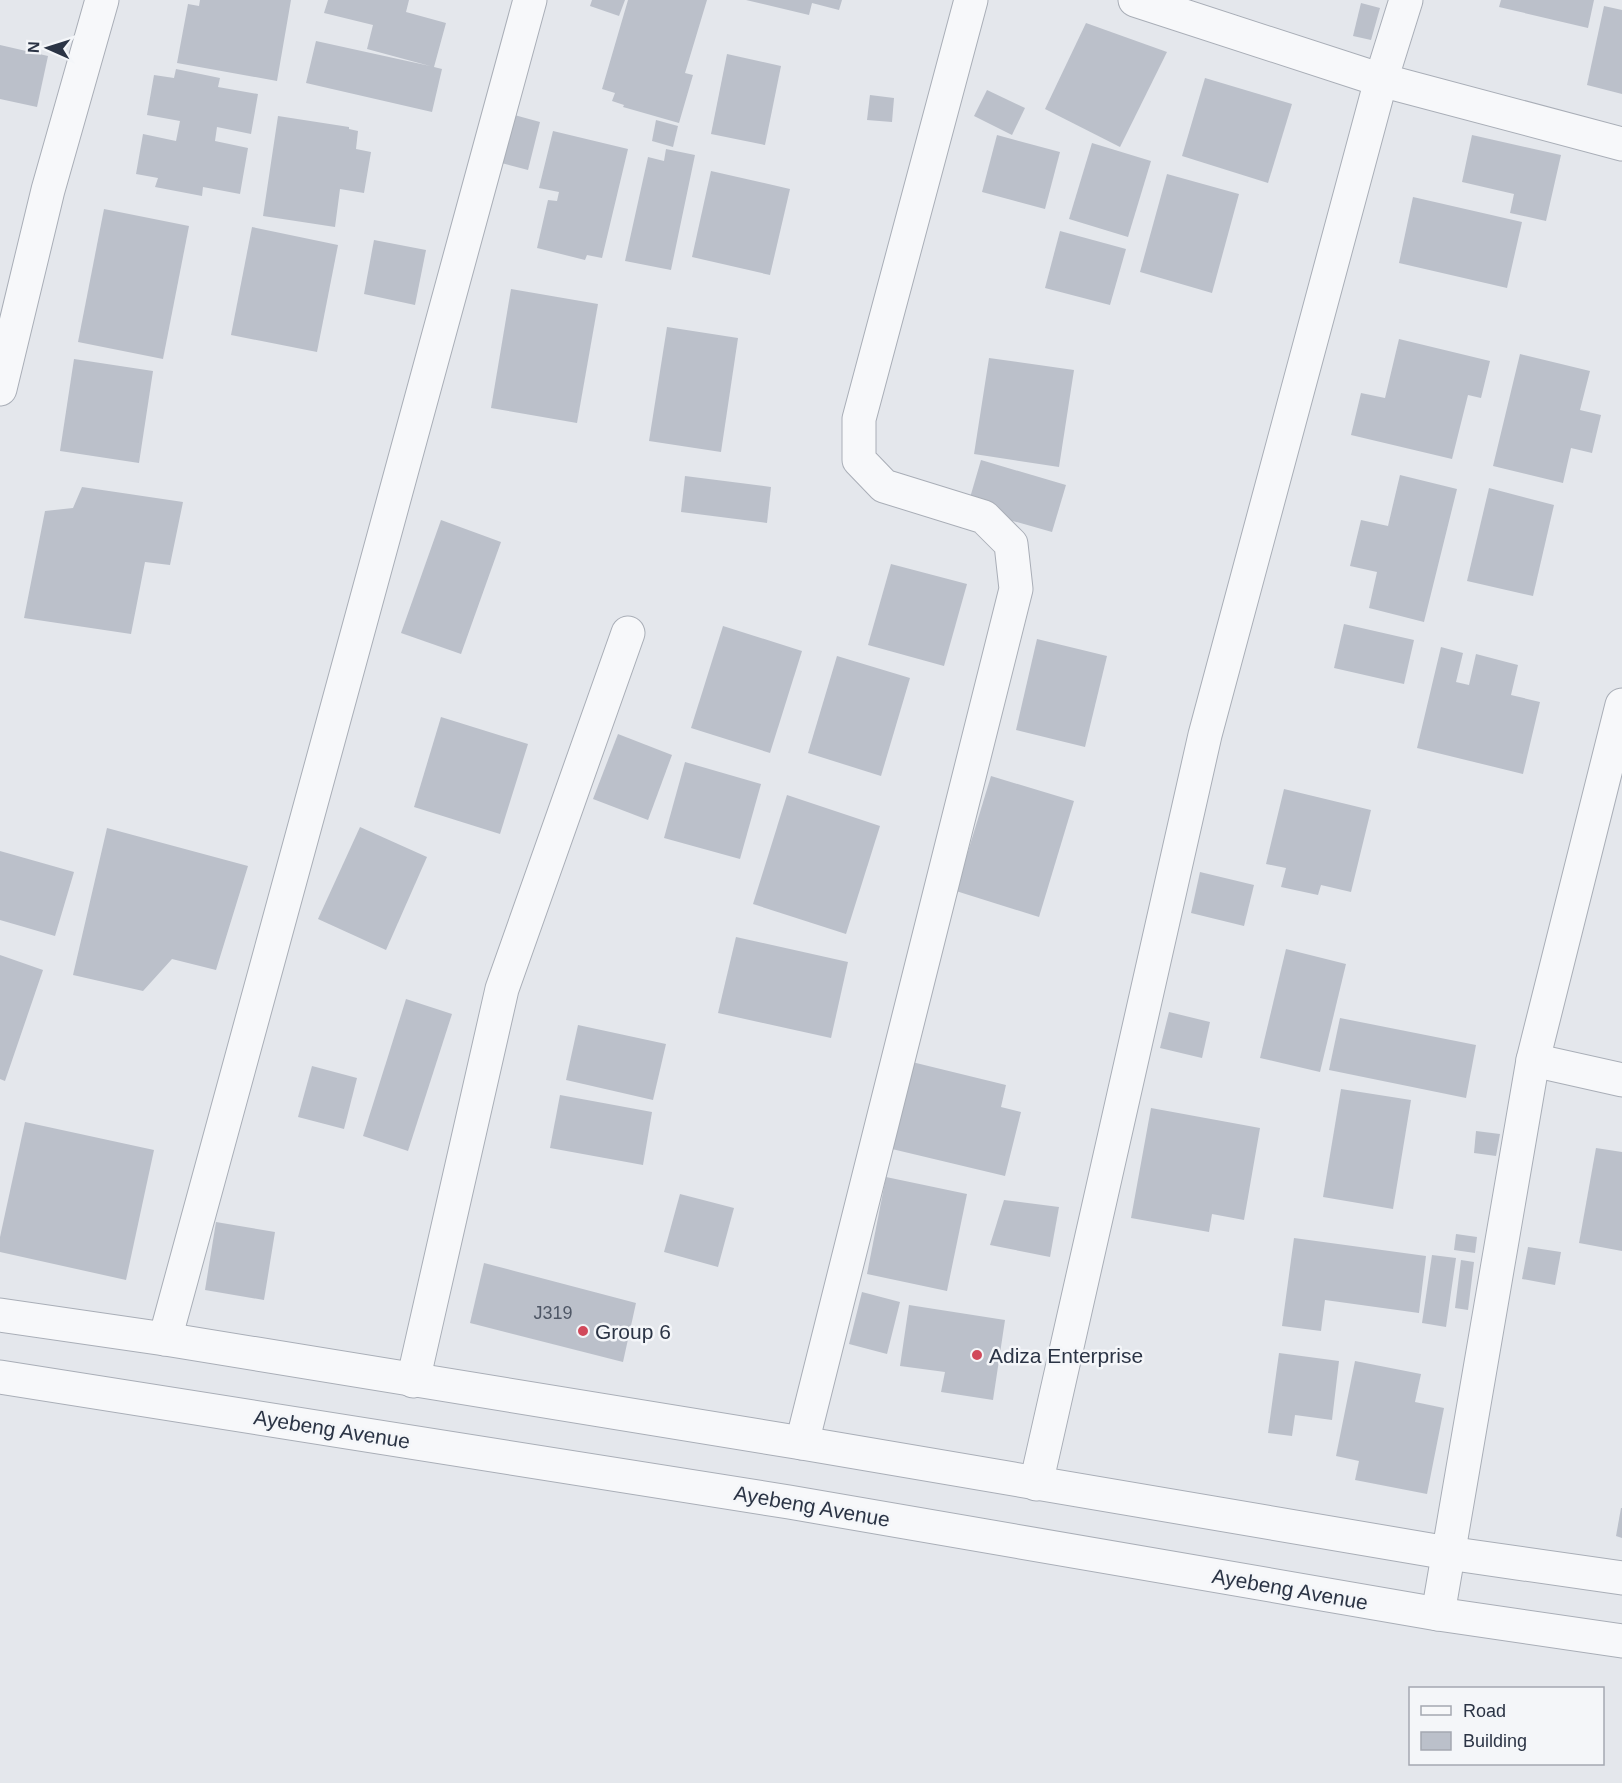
<svg xmlns="http://www.w3.org/2000/svg" width="1622" height="1783" font-family="Helvetica,sans-serif">
  <style>
    .building { fill: #bbc0ca }
    .lines { fill: none; stroke-linecap: round; stroke-linejoin: round }
    .minor-casing { stroke: #a9aeb7; stroke-width: 35 }
    .minor { stroke: #f7f8fa; stroke-width: 33 }
    .poi-dot { fill: #d1495b; stroke: #f4f6f9; stroke-width: 2 }
    .labels { text-anchor: middle; dominant-baseline: central; stroke-width: 5; stroke-linejoin: round; paint-order: stroke }
    .number-label { font-size: 18px; fill: #4f5766 }
    .poi-label { font-size: 21px; fill: #2b3445; stroke: #f4f6f9; text-anchor: start }
    .street-label { font-size: 21px; fill: #2b3445; stroke: #f4f6f9 }
  </style>
  <rect width="100%" height="100%" fill="#e4e7ec"/>
  <g class="building">
    <polygon points="200,0 291,0 277,81 177,63 188,4 199,6"/>
    <polygon points="328,0 409,0 406,12 446,23 434,67 442,69 432,112 306,83 316,41 430,66 367,49 373,25 324,13"/>
    <polygon points="592,0 625,0 619,16 590,6"/>
    <polygon points="628,0 707,0 685,73 693,75 679,123 623,107 624,105 612,101 615,93 602,89"/>
    <polygon points="746,0 842,0 839,10 812,3 809,15"/>
    <polygon points="1501,0 1594,0 1588,28 1499,7"/>
    <polygon points="1361,3 1380,8 1371,40 1353,36"/>
    <polygon points="1604,6 1622,10 1622,94 1587,85"/>
    <polygon points="1086,23 1167,52 1120,147 1045,109"/>
    <polygon points="0,45 48,56 37,107 0,99"/>
    <polygon points="727,54 781,66 765,145 711,134"/>
    <polygon points="176,69 220,78 218,87 258,94 251,134 217,127 215,141 248,148 240,194 203,187 202,196 155,187 158,178 136,174 143,134 176,141 180,121 147,115 154,75 174,78"/>
    <polygon points="1205,78 1292,104 1268,183 1182,156"/>
    <polygon points="987,90 1025,108 1012,135 974,116"/>
    <polygon points="870,95 894,98 892,122 867,120"/>
    <polygon points="507,113 540,122 528,170 494,161"/>
    <polygon points="278,116 349,127 349,129 358,131 356,149 371,152 364,193 340,189 335,227 263,216"/>
    <polygon points="656,120 678,126 673,147 652,141"/>
    <polygon points="553,131 628,149 602,258 587,255 585,260 537,248 548,200 557,201 559,192 539,188"/>
    <polygon points="997,135 1060,152 1045,209 982,192"/>
    <polygon points="1472,135 1561,155 1546,221 1510,213 1514,194 1462,182"/>
    <polygon points="1092,143 1151,161 1128,237 1069,219"/>
    <polygon points="666,149 695,155 671,270 625,261 648,157 664,161"/>
    <polygon points="711,171 790,189 770,275 692,257"/>
    <polygon points="1167,174 1239,194 1212,293 1140,272"/>
    <polygon points="1413,197 1522,222 1507,288 1399,263"/>
    <polygon points="104,209 189,226 163,359 78,342"/>
    <polygon points="252,227 338,245 317,352 231,335"/>
    <polygon points="1060,231 1126,249 1110,305 1045,288"/>
    <polygon points="374,240 426,250 415,305 364,294"/>
    <polygon points="511,289 598,304 577,423 491,408"/>
    <polygon points="667,327 738,338 721,452 649,441"/>
    <polygon points="1399,339 1490,361 1481,398 1468,395 1452,459 1351,435 1361,393 1385,398"/>
    <polygon points="1520,354 1590,371 1580,410 1601,415 1592,453 1571,448 1563,483 1493,466"/>
    <polygon points="989,358 1074,370 1059,467 974,454"/>
    <polygon points="74,359 153,371 139,463 60,451"/>
    <polygon points="981,460 1066,485 1052,532 967,508"/>
    <polygon points="1400,475 1457,489 1424,622 1369,608 1377,572 1350,566 1361,520 1388,526"/>
    <polygon points="685,476 771,487 767,523 681,512"/>
    <polygon points="82,487 183,502 170,565 145,562 131,634 24,618 45,511 73,508"/>
    <polygon points="1489,488 1554,505 1533,596 1467,581"/>
    <polygon points="441,520 501,542 461,654 401,633"/>
    <polygon points="891,564 967,584 944,666 868,645"/>
    <polygon points="1344,624 1414,640 1404,684 1334,668"/>
    <polygon points="723,626 802,651 770,753 691,728"/>
    <polygon points="1037,639 1107,656 1085,747 1016,730"/>
    <polygon points="1441,647 1463,653 1456,682 1469,685 1476,654 1518,665 1511,695 1540,702 1523,774 1417,748"/>
    <polygon points="837,656 910,678 881,776 808,753"/>
    <polygon points="441,717 528,744 500,834 414,807"/>
    <polygon points="618,734 672,755 648,820 593,799"/>
    <polygon points="685,762 761,784 740,859 664,838"/>
    <polygon points="991,776 1074,801 1039,917 956,891"/>
    <polygon points="1284,789 1371,810 1351,892 1321,885 1318,895 1281,887 1286,868 1266,864"/>
    <polygon points="787,795 880,826 846,934 753,904"/>
    <polygon points="360,827 427,857 386,950 318,919"/>
    <polygon points="107,828 248,866 216,970 172,959 143,991 73,975"/>
    <polygon points="0,851 74,872 55,936 0,920"/>
    <polygon points="1200,872 1254,885 1244,926 1191,913"/>
    <polygon points="736,937 848,962 831,1038 718,1013"/>
    <polygon points="1286,949 1346,964 1320,1072 1260,1058"/>
    <polygon points="0,955 43,970 5,1081 0,1079"/>
    <polygon points="406,999 452,1014 408,1151 363,1136"/>
    <polygon points="1169,1012 1210,1022 1202,1058 1160,1048"/>
    <polygon points="1340,1018 1476,1045 1466,1098 1329,1070"/>
    <polygon points="578,1025 666,1044 653,1100 566,1080"/>
    <polygon points="912,1062 1006,1085 1001,1107 1021,1112 1005,1176 892,1149"/>
    <polygon points="312,1066 357,1078 344,1129 298,1117"/>
    <polygon points="1341,1089 1411,1100 1393,1209 1323,1197"/>
    <polygon points="560,1095 652,1112 643,1165 550,1148"/>
    <polygon points="1151,1108 1260,1128 1244,1220 1212,1214 1209,1232 1131,1218"/>
    <polygon points="25,1122 154,1150 126,1280 0,1252 0,1237"/>
    <polygon points="1476,1131 1500,1134 1496,1156 1474,1153"/>
    <polygon points="1596,1148 1622,1152 1622,1251 1579,1243"/>
    <polygon points="886,1177 967,1194 947,1291 867,1274"/>
    <polygon points="680,1194 734,1208 718,1267 664,1252"/>
    <polygon points="1004,1200 1059,1207 1050,1257 990,1245"/>
    <polygon points="216,1222 275,1232 264,1300 205,1290"/>
    <polygon points="1456,1234 1477,1237 1475,1253 1454,1250"/>
    <polygon points="1294,1238 1426,1256 1419,1313 1325,1300 1321,1331 1282,1326"/>
    <polygon points="1528,1247 1561,1252 1555,1285 1522,1279"/>
    <polygon points="1432,1255 1456,1258 1446,1327 1422,1323"/>
    <polygon points="1461,1260 1474,1262 1468,1310 1455,1308"/>
    <polygon points="484,1263 636,1303 623,1362 470,1323"/>
    <polygon points="862,1292 900,1302 887,1354 849,1344"/>
    <polygon points="909,1305 1005,1320 993,1400 941,1392 945,1372 900,1366"/>
    <polygon points="1279,1353 1339,1361 1332,1420 1295,1415 1292,1436 1268,1433"/>
    <polygon points="1355,1361 1421,1374 1415,1402 1444,1408 1427,1494 1355,1480 1359,1461 1336,1456"/>
    <polygon points="1621,1508 1622,1508 1622,1538 1616,1536"/>
  </g>
  <g class="lines">
    <g class="minor-casing">
      <g id="minor">
        <polyline points="1135,0 1381,80 1622,144"/>
        <polyline points="0,389 48,190 102,0"/>
        <polyline points="1533,1060 1622,1080"/>
        <polyline points="0,1315 165,1339 802,1443 1448,1553 1622,1578"/>
        <polyline points="165,1339 530,0"/>
        <polyline points="0,1377 789,1502 1438,1614 1622,1641"/>
        <polyline points="413,1381 502,989 628,633"/>
        <polyline points="802,1443 1016,589 1011,544 984,517 884,486 859,460 859,419 971,0"/>
        <polyline points="1036,1484 1205,735 1381,80 1406,0"/>
        <polyline points="1438,1614 1533,1060 1622,705"/>
      </g>
    </g>
    <use href="#minor" class="minor"/>
  </g>
  <g class="poi-dot">
    <circle cx="583" cy="1331" r="6"/>
    <circle cx="977" cy="1355" r="6"/>
  </g>
  <g class="labels">
    <g class="number-label">
      <text x="553" y="1313">J319</text>
    </g>
    <g class="poi-label">
      <text x="595" y="1331">Group 6</text>
      <text x="989" y="1355">Adiza Enterprise</text>
    </g>
    <g class="street-label">
      <text transform="translate(332 1429) rotate(9)">Ayebeng Avenue</text>
      <text transform="translate(812 1506) rotate(10)">Ayebeng Avenue</text>
      <text transform="translate(1290 1589) rotate(10)">Ayebeng Avenue</text>
    </g>
  </g>
  <rect x="1409" y="1687" width="195" height="78" fill="#f4f6f9" stroke="#a4a8b1" stroke-width="1.5"/>
  <rect x="1421" y="1706" width="30" height="9" fill="#f7f8fa" stroke="#a4a8b1" stroke-width="1.5"/>
  <text x="1463" y="1717" font-size="18" fill="#2b3445">Road</text>
  <rect x="1421" y="1732" width="30" height="18" fill="#bbc0ca" stroke="#a4a8b1" stroke-width="1.5"/>
  <text x="1463" y="1747" font-size="18" fill="#2b3445">Building</text>
  <g transform="translate(48 48) rotate(273)" stroke="#f4f6f9" stroke-width="4.5" paint-order="stroke">
  <path d="M0-4.5L10 22L0 15L-10 22Z" fill="#2b3445"/>
  <text y="-9" font-size="16" font-weight="bold" text-anchor="middle" fill="#2b3445">N</text>
  </g>
</svg>
